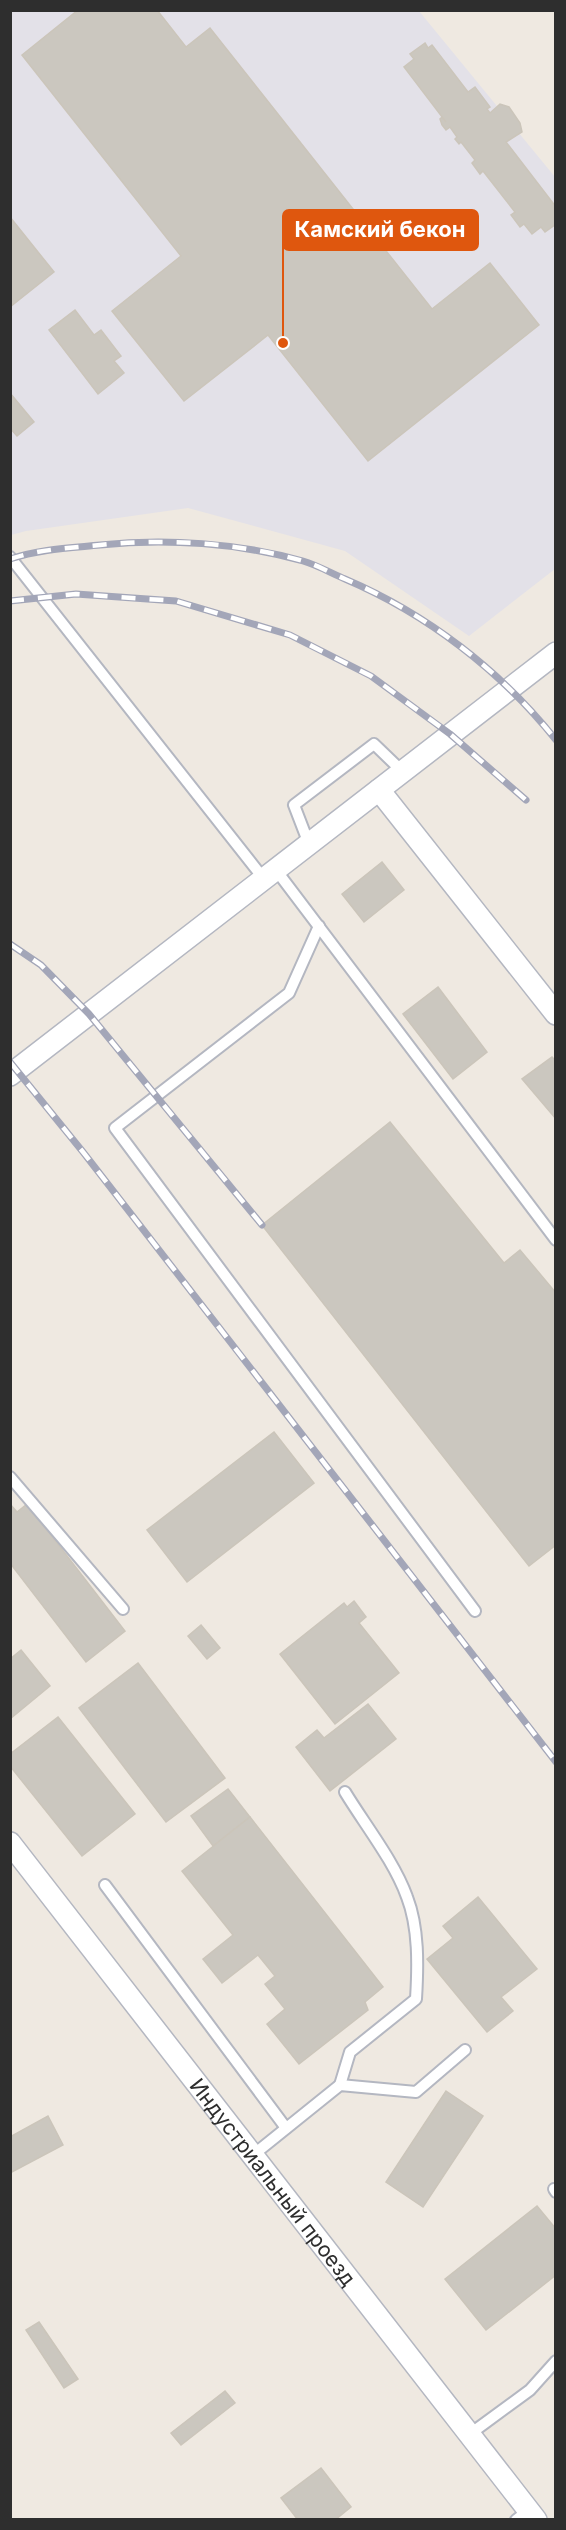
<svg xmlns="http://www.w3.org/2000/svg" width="566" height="2530" font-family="Inter,sans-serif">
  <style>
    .industrial { fill: #e3e1e8 }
    .building { fill: #cbc7bf; stroke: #cbc5ba; stroke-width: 1.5 }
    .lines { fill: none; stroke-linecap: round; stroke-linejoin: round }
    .lane-casing { stroke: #b4b7c1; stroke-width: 14 }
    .street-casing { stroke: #b4b7c1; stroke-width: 24 }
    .lane { stroke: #fff; stroke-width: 10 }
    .street { stroke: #fff; stroke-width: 21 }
    .rail-casing { stroke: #a3a6b8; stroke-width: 7 }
    .rail { stroke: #fff; stroke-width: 4.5; stroke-dasharray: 14; stroke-linecap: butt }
    .labels { text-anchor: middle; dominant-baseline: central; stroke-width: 4.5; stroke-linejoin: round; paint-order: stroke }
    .street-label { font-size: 21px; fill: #2e2e2e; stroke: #fff }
    .leader { fill: none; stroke: #df570e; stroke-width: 2 }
    .callout-dot { fill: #df570e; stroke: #fff; stroke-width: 2 }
    .callout { fill: #df570e; stroke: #df570e; stroke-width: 2 }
    .callout-label { font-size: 22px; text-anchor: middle; font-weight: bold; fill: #fff }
  </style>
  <rect width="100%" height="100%" fill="#efe9e1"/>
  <polygon class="industrial" points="11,11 419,11 555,177 555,569 469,636 345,551 188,508 26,531 11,535"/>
  <g class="building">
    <polygon points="78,10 157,10 186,47 210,28 432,309 490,263 539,325 368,461 268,335 184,401 112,311 181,256 22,55"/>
    <polygon points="425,43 428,48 432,45 468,92 475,87 490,107 487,109 490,113 500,104 509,107 520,123 522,132 506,142 556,207 556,224 545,232 541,227 532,234 524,224 520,227 511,215 515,212 483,171 480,174 472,163 475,160 461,142 459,144 455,139 457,137 450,127 446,130 442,125 440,119 442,117 446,122 404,67 414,59 410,54"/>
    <polygon points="10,217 54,272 10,307"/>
    <polygon points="75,310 94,335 101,330 121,356 114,361 124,373 98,394 49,330"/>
    <polygon points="10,393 34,422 17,436 10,428"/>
    <polygon points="382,862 404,890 364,922 342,894"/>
    <polygon points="438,987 487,1052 453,1079 403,1014"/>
    <polygon points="552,1057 556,1061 556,1119 522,1079"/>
    <polygon points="390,1122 504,1263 520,1250 556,1293 556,1545 529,1566 262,1225"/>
    <polygon points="274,1432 314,1483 187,1582 147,1530"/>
    <polygon points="10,1504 17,1512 27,1504 125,1631 86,1662 10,1563"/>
    <polygon points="354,1601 366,1617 359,1623 399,1673 335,1724 280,1654 344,1603 347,1607"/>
    <polygon points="201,1625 220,1648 207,1659 188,1636"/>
    <polygon points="21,1650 50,1686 10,1719 10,1659"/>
    <polygon points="138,1663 225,1778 166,1822 79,1708"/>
    <polygon points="368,1704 396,1739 330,1791 296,1747 317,1730 324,1738"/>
    <polygon points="58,1717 135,1814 82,1856 10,1766 10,1754"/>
    <polygon points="228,1789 250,1817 213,1846 191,1816"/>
    <polygon points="250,1817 383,1987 365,2002 368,2010 299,2064 267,2024 285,2009 265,1984 275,1976 258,1955 222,1983 203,1959 233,1935 182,1871"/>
    <polygon points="478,1897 537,1969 501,1997 513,2011 487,2032 427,1959 453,1938 443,1926"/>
    <polygon points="446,2091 483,2116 423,2207 386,2182"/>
    <polygon points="48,2116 63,2145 10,2173 10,2137"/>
    <polygon points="537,2206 556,2229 556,2275 486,2330 445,2279"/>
    <polygon points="39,2322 78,2379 64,2388 26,2330"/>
    <polygon points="225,2391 235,2403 181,2445 171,2433"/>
    <polygon points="321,2468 351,2507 335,2520 298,2520 281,2498"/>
  </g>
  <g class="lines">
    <g class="lane-casing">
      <g id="lane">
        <polyline points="10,557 264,879"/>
        <polyline points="309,844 294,805 374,744 403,772"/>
        <polyline points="276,870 556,1240"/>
        <polyline points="319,926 289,993 115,1128 475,1611"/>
        <polyline points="10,1477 123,1609"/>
        <polyline points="105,1885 286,2128"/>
        <path d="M340,2085L350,2052L416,1999C418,1966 419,1928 407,1897C394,1861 365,1825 345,1792"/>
        <polyline points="253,2155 340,2085 416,2092 465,2050"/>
        <polyline points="554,2189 556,2192"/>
        <polyline points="470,2434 530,2390 556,2361"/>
        <polyline points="516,2520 529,2510"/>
      </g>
    </g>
    <g class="street-casing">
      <g id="street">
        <polyline points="379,790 556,1014"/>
        <polyline points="10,1075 556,653"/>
        <path id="s1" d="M10,1843L536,2520"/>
      </g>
    </g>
    <use href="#lane" class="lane"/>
    <use href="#street" class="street"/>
    <g class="rail-casing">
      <g id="rail">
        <path d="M10,559C40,549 69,548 100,545C166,538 239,543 303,561C317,565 331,573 345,579C427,614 500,670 556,740"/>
        <polyline points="10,601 76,594 176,601 290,635 371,676 450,734 526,800"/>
        <polyline points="10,944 41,965 89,1014 262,1225"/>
        <polyline points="10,1062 83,1152 556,1762"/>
      </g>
    </g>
    <use href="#rail" class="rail"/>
  </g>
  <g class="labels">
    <g class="street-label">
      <text stroke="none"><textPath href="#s1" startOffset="429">Индустриальный проезд</textPath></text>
    </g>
  </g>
  <path class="leader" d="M283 343L283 230"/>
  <circle class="callout-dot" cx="283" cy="343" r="6"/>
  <rect class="callout" x="283" y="210" width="195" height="40" rx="6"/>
  <g class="callout-label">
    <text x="380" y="237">Камский бекон</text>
  </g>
  <rect width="566" height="2530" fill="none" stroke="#2e2e2e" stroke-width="24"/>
</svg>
